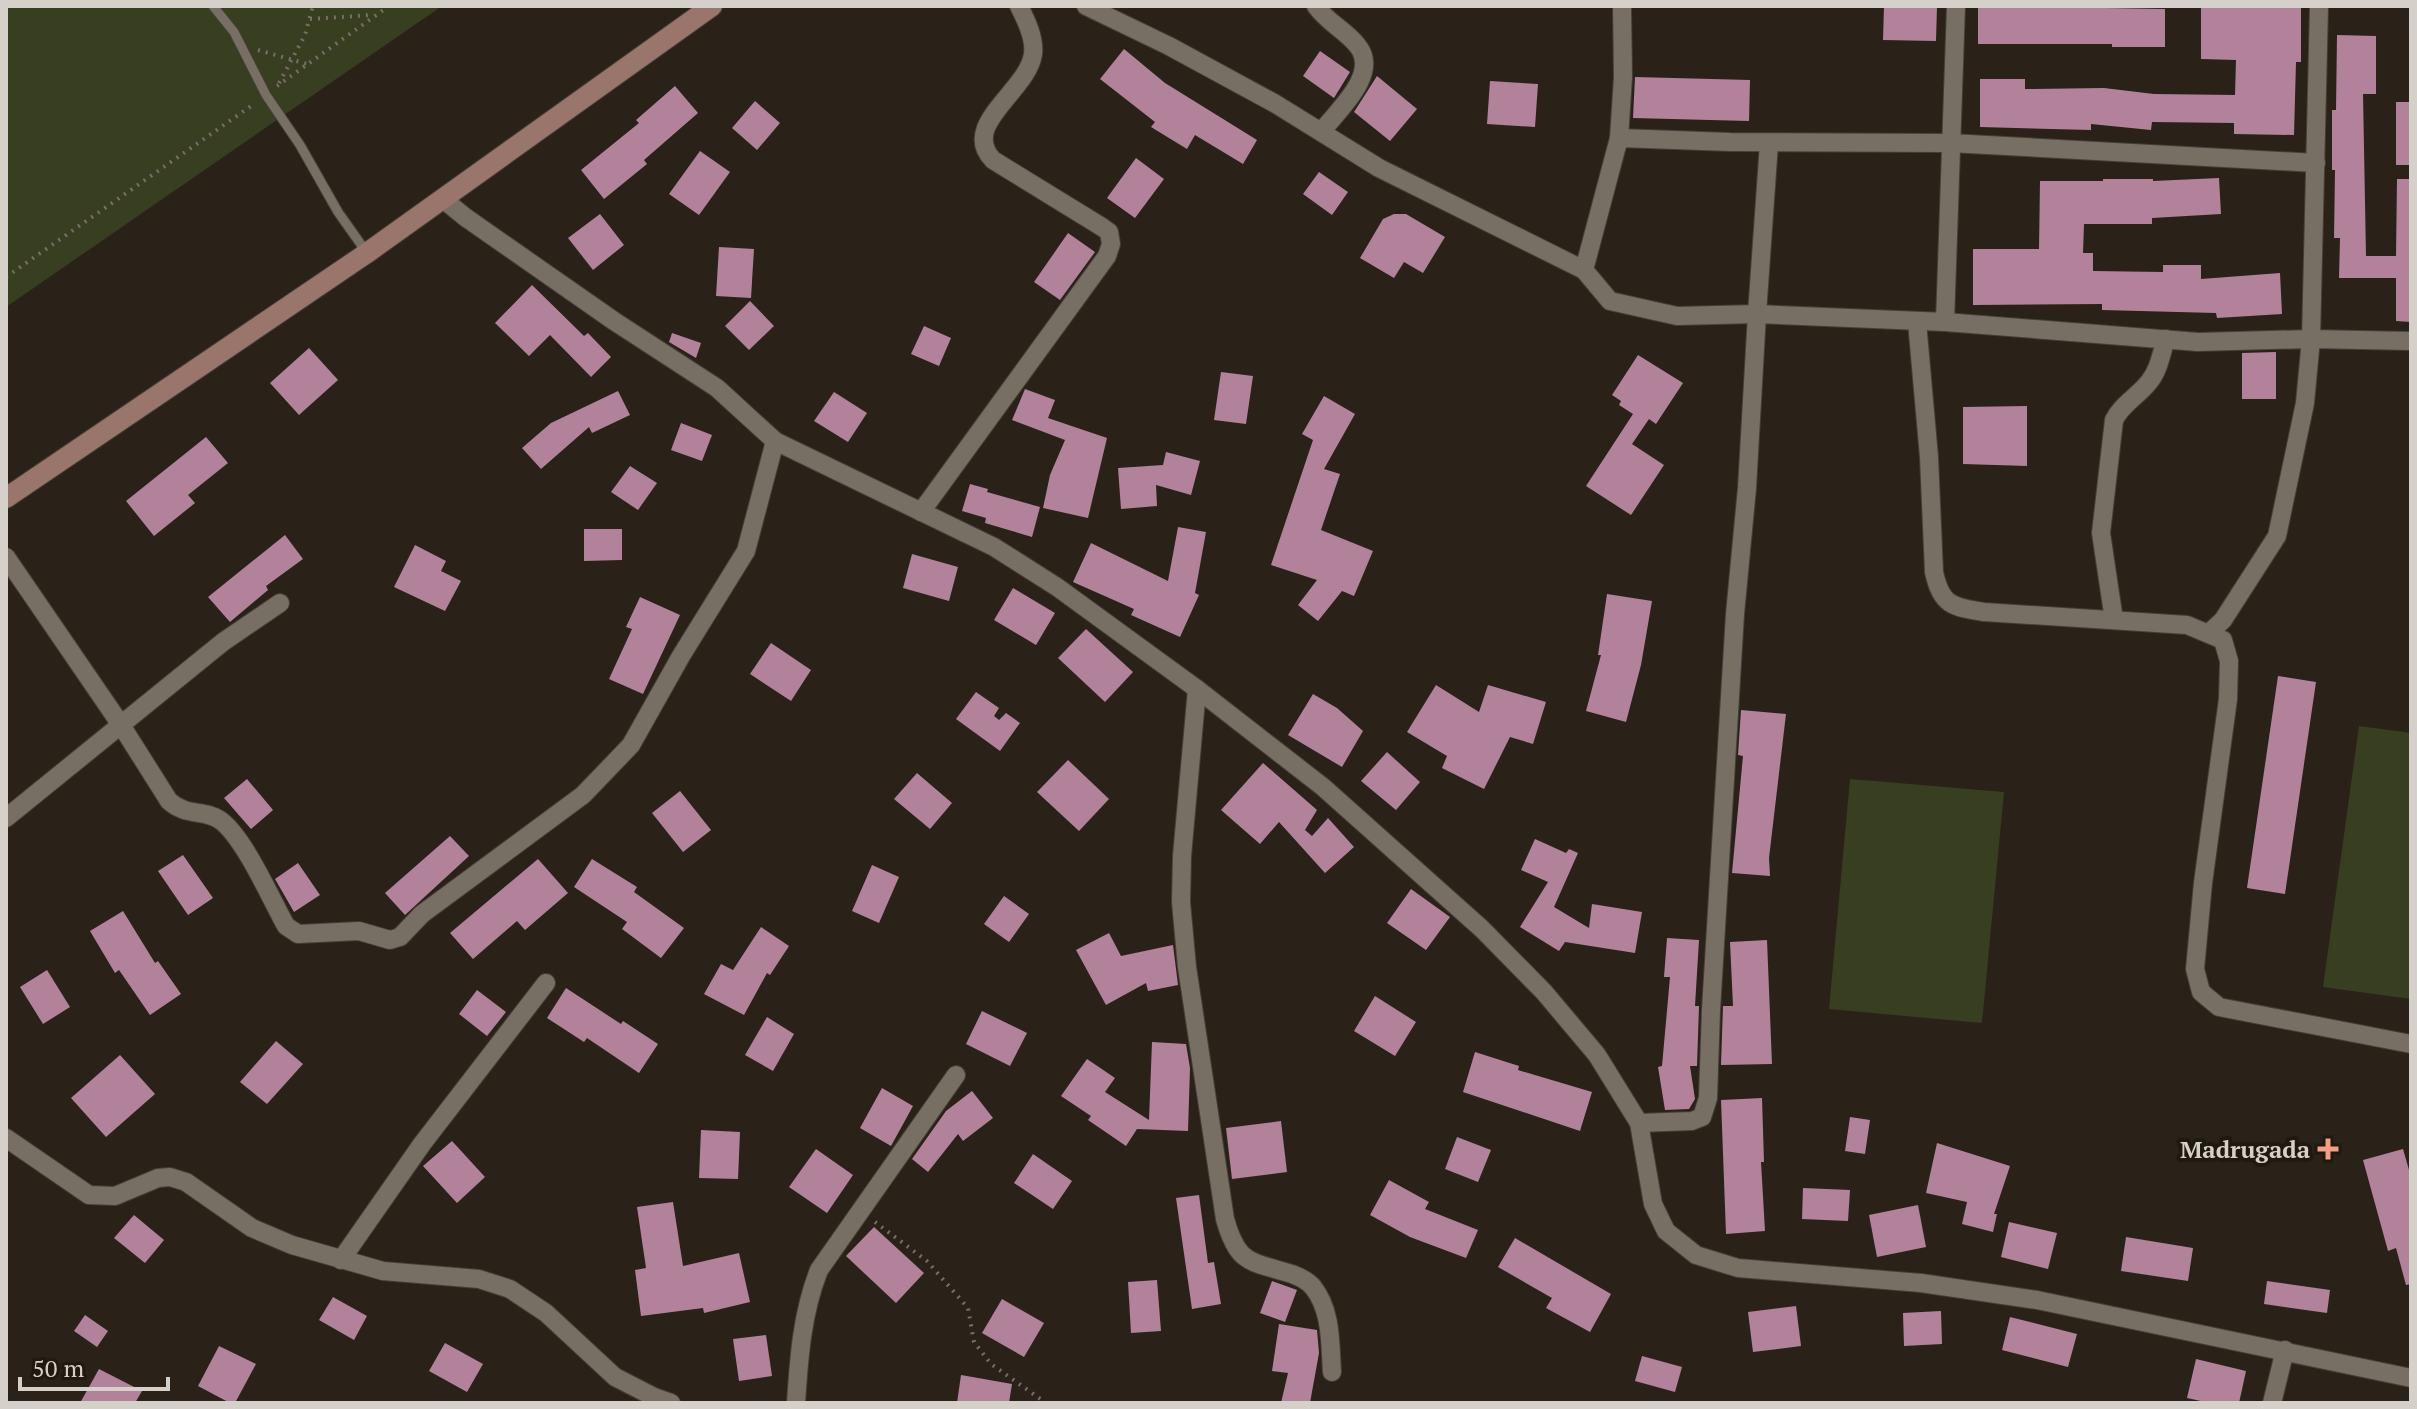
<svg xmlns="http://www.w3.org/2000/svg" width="2417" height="1409" font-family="'PT Serif',serif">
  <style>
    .green { fill: #383e20 }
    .building { fill: #b2829b }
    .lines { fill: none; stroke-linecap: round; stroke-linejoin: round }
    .lane-casing { stroke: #463f38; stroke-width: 11 }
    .street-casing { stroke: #463f38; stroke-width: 20 }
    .secondary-casing { stroke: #463f38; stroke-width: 22 }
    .path { stroke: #766f68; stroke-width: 4; stroke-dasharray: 2 6; stroke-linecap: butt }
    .lane { stroke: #786f64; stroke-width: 9 }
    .street { stroke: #786f64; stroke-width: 18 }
    .secondary { stroke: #99756c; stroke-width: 20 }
    .poi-dot { fill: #f49e87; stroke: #201910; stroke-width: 3 }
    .labels { text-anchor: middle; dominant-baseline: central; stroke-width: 8; stroke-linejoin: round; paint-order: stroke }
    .poi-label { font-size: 24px; font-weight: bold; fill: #d6d0cb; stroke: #201910; text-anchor: end }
  </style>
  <rect width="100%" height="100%" fill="#2a2219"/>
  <g class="green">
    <polygon points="6,6 442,6 6,307"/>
    <polygon points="2359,726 2411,733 2411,999 2323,987"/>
    <polygon points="1850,779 2004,792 1982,1023 1829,1009"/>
  </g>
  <g class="building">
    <polygon points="1884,6 1937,6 1936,41 1883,40"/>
    <polygon points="1978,6 2165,9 2165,47 2112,47 2112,44 1978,44"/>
    <polygon points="2201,6 2301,6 2301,62 2296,62 2294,135 2234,134 2234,123 2152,122 2151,130 2091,124 2091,130 1980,127 1980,79 2025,79 2025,89 2104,88 2154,94 2235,95 2236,60 2201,59"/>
    <polygon points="2337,35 2376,36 2376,94 2363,94 2366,256 2396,256 2397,179 2411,179 2411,322 2396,321 2396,278 2339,278 2340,238 2334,238 2335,170 2332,170 2332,110 2336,110"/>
    <polygon points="1124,49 1165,83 1257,140 1243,164 1195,135 1187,149 1151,127 1155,122 1100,79"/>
    <polygon points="1320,51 1350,72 1334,98 1303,76"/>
    <polygon points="1377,76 1417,109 1390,141 1354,112"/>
    <polygon points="1635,77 1750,80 1749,121 1633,118"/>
    <polygon points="1490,81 1538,84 1535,127 1487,124"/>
    <polygon points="675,86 698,113 644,160 647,164 604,199 581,170 639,123 636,120"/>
    <polygon points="755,101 780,123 757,150 732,128"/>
    <rect x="2396" y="102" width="15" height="63"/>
    <polygon points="700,151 730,172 699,215 669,194"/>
    <polygon points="1136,158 1164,179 1135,218 1107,198"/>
    <polygon points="1319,172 1348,192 1332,215 1303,194"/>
    <polygon points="2219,178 2221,214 2152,218 2152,224 2084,224 2083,253 2093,253 2093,271 2163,272 2163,265 2201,265 2201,279 2280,273 2282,314 2217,318 2216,313 2102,310 2102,304 1973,305 1973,249 2039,249 2040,181 2103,181 2103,179 2153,179 2153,181"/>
    <polygon points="600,214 624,245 593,270 568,238"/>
    <polygon points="1394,214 1406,214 1445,237 1423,273 1404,262 1394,278 1360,258 1383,219"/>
    <polygon points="1068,233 1095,252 1060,300 1034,282"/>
    <polygon points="719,247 754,249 751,298 716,296"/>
    <polygon points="532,285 584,336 588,333 611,357 591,377 550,335 529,356 495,323"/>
    <polygon points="750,301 774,326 749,350 725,326"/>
    <polygon points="924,326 951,338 939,366 911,354"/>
    <polygon points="672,333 701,343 696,358 669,342"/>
    <polygon points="309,348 338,380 299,415 270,383"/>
    <polygon points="2276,352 2276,399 2242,399 2242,353"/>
    <polygon points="1638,355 1683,383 1656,424 1649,419 1632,444 1664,465 1631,515 1586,486 1633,414 1619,405 1621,401 1612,395"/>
    <polygon points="1221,372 1253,376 1246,424 1214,420"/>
    <polygon points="1025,389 1055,400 1048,418 1107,438 1088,518 1043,508 1050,475 1065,440 1012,420"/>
    <polygon points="618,391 630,415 592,433 589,427 541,469 522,448 551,423"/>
    <polygon points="834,392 867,413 848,442 814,421"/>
    <polygon points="1324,396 1355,414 1324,469 1340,474 1321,530 1373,551 1354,596 1342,591 1318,621 1298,605 1317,580 1271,565 1313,440 1302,434"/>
    <polygon points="2027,406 2027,466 1963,464 1963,407"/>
    <polygon points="681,423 712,435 702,461 671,450"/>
    <polygon points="206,437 228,463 188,495 195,503 154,536 126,501"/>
    <polygon points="1166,452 1200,461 1191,495 1156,485 1157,506 1121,509 1118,468 1163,465"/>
    <polygon points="630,466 657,483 638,510 611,492"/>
    <polygon points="970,484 988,489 987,492 1040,507 1032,537 985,523 986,518 962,511"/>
    <polygon points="1178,527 1206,532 1195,593 1199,595 1180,637 1131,615 1134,609 1073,582 1091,543 1168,581"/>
    <polygon points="584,529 622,529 622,560 584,561"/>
    <polygon points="285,535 303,559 266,586 268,590 230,622 208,597"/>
    <polygon points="415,545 446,561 441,571 461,581 445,611 394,587"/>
    <polygon points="912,554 958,567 949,601 903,588"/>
    <polygon points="1013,588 1055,613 1036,645 994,620"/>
    <polygon points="1607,594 1652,601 1641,665 1626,722 1586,711 1601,655 1598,655"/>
    <polygon points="640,597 680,615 643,694 609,679 632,629 626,627"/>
    <polygon points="1086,629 1133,672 1105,702 1058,658"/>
    <polygon points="771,643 811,670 791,701 750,674"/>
    <polygon points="2278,676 2316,682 2285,894 2247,888"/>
    <polygon points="1436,685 1479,712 1488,685 1546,702 1533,744 1510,737 1484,789 1442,768 1447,756 1407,732"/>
    <polygon points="976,692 999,708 994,716 999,720 1006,713 1020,723 1000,751 956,719"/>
    <polygon points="1313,694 1337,708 1363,731 1342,767 1288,735"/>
    <polygon points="1741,710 1786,714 1769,858 1770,876 1732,873 1743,756 1738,755"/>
    <polygon points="1387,752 1420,782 1396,810 1361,781"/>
    <polygon points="1068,760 1109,799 1079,831 1037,792"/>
    <polygon points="1263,763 1317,810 1305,830 1312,836 1328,818 1354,847 1325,873 1279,822 1260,844 1221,810"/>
    <polygon points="917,773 952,803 930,829 894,799"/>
    <polygon points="247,779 273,810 251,829 224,798"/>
    <polygon points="680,791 711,830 683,852 652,813"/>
    <polygon points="450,836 469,856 405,915 385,893"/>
    <polygon points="1535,839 1566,853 1569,849 1578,853 1554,907 1589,928 1592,904 1642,912 1635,953 1565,942 1559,951 1520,927 1548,882 1521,870"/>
    <polygon points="183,855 213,898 188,915 158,871"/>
    <polygon points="538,859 568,893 525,930 517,921 473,959 450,933"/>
    <polygon points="592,859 637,887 634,892 684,928 661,958 622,929 627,922 574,887"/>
    <polygon points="298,863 320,895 294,912 275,879"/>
    <polygon points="872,865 899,877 879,923 852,911"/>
    <polygon points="1411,889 1450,917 1426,950 1387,923"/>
    <polygon points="1004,896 1029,914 1009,942 984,924"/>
    <polygon points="123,911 155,963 158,961 181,994 150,1015 119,970 115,973 90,931"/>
    <polygon points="761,927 789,946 770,975 767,973 744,1015 704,994 721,964 733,970"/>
    <polygon points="1109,933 1121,956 1173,945 1178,985 1148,991 1146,983 1106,1005 1076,950"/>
    <polygon points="1667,938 1699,940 1695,1006 1699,1006 1697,1066 1690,1066 1695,1099 1689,1109 1665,1110 1658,1067 1662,1066 1670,977 1664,977"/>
    <polygon points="1767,940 1772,1064 1721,1065 1723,1006 1733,1006 1730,942"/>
    <polygon points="47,970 70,1007 43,1024 20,987"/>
    <polygon points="566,988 621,1024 623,1021 658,1044 639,1073 587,1038 584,1042 547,1018"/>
    <polygon points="477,990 506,1012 487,1036 459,1014"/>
    <polygon points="1375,996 1416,1022 1395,1056 1354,1031"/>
    <polygon points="982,1011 1027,1033 1010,1066 966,1044"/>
    <polygon points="767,1017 794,1034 773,1071 745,1055"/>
    <polygon points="276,1041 303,1064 267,1104 240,1082"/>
    <polygon points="1152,1042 1186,1044 1190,1068 1188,1131 1137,1129 1126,1146 1088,1120 1091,1116 1061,1096 1087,1059 1115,1078 1105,1092 1149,1120"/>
    <polygon points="1475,1052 1519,1066 1518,1070 1592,1092 1580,1131 1463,1092"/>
    <polygon points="120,1055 155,1094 106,1137 71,1098"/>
    <polygon points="882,1088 913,1106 891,1146 860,1128"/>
    <polygon points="972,1091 993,1118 963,1141 958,1134 928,1172 912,1159 946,1111"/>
    <polygon points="1762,1098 1764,1162 1761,1162 1765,1231 1726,1234 1721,1100"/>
    <polygon points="1850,1117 1870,1120 1865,1154 1845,1151"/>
    <polygon points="1281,1121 1287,1172 1232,1179 1226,1128"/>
    <polygon points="701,1130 740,1132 738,1179 699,1178"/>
    <polygon points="1457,1137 1491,1150 1478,1182 1445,1169"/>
    <polygon points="452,1141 485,1177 457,1203 423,1166"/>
    <polygon points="1937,1143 2010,1166 1994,1214 1997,1214 1993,1232 1962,1224 1967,1202 1926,1193"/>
    <polygon points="816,1149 853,1175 827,1213 789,1187"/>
    <polygon points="2403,1149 2411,1177 2411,1284 2406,1285 2396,1248 2388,1251 2363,1160"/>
    <polygon points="1033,1154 1072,1181 1053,1209 1014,1183"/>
    <polygon points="1389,1180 1429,1202 1425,1209 1478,1230 1466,1258 1410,1237 1370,1215"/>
    <polygon points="1803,1188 1850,1190 1848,1221 1802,1219"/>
    <polygon points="1199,1195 1208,1263 1214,1262 1221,1304 1192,1309 1176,1198"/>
    <polygon points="673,1202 683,1266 739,1253 750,1302 704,1313 703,1308 641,1316 635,1270 646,1268 637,1207"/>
    <polygon points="1918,1205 1926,1247 1877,1257 1869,1215"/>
    <polygon points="134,1215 164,1240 145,1263 114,1238"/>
    <polygon points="2009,1222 2057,1233 2048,1269 2001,1257"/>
    <polygon points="874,1227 924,1273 896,1303 846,1256"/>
    <polygon points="2126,1237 2193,1248 2188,1281 2121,1271"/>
    <polygon points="1515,1238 1611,1294 1590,1332 1546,1308 1552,1298 1498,1267"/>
    <polygon points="1157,1280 1161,1331 1131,1333 1128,1282"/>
    <polygon points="1272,1281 1297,1290 1285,1322 1260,1313"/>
    <polygon points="2267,1281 2330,1290 2327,1313 2264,1304"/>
    <polygon points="333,1297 367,1316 354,1340 319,1320"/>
    <polygon points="1002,1299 1044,1323 1024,1357 982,1333"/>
    <polygon points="1796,1306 1801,1346 1753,1352 1748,1312"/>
    <polygon points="1941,1311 1942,1344 1904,1346 1903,1313"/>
    <polygon points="85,1315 108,1331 97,1347 74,1331"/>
    <polygon points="2010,1317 2077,1334 2068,1367 2002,1350"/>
    <polygon points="1279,1324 1317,1330 1319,1353 1310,1403 1281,1403 1288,1373 1272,1371"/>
    <polygon points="766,1335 772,1376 739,1381 733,1339"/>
    <polygon points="445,1343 483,1364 467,1392 429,1371"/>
    <polygon points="219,1346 256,1364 235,1403 230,1403 198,1386"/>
    <polygon points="1642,1356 1682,1367 1675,1392 1635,1381"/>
    <polygon points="2196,1359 2246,1371 2239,1403 2210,1403 2187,1398"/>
    <polygon points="99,1369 142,1391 135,1403 80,1403"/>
    <polygon points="961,1375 1012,1384 1009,1403 957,1403"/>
  </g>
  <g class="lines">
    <g class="lane-casing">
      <polyline id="lane" points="213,6 234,32 266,95 300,145 338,212 367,253"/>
    </g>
    <g class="street-casing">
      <g id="street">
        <polyline points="1086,6 1169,46 1274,103 1379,168 1584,270 1610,301 1677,316 1757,314 1769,143"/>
        <path d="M1316,6C1327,22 1345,30 1357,45C1381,73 1338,110 1322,131"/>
        <polyline points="1619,138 1730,142 1950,143 2316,163"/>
        <polyline points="443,199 465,217 614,321 717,388 775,441 994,547 1057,587 1197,689 1323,787 1482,929 1544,992 1597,1055 1639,1123 1653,1204 1666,1231 1696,1255 1738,1268 1921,1283 2037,1300 2411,1378"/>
        <polyline points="1584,270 1619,138 1623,77 1622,6"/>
        <path d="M1917,322L1929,457L1934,572C1941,605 1952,607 1984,612L2187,625L2223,640L2229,661L2228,699L2203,883L2195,969L2201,992L2219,1007L2411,1044"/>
        <polyline points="1945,322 1956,6"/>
        <path d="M921,512L1107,256L1111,244L1109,232L1102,227L993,160C959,125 1028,91 1033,54C1035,38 1026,20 1019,6"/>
        <path d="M6,557L121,725L169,801C187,817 204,809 220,820C244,837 271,899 286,926L298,934L359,931L390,940L400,937L422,914L583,795L631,745L681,656L746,551L775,441"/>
        <path d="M2114,620L2101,533L2114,420C2122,404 2138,396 2149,382C2159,370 2161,354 2166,339"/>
        <polyline points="2209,633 2223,620 2277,536 2305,403 2311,339 2319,6"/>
        <path d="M1197,689L1182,856L1181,902L1187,967L1225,1219C1238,1265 1250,1261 1292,1274C1300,1277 1308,1281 1313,1287C1332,1311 1330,1344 1332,1372"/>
        <polyline points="6,818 223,642 280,603"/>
        <polyline points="1639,1123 1692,1121 1702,1117 1708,1098 1711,1010 1735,614 1747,488 1757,314 1945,322 2198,342 2311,339 2411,341"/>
        <polyline points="6,1138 89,1195 115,1196 158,1178 170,1177 186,1182 252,1228 292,1245 383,1271 479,1279 510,1289 546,1313 615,1377 654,1397 671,1403"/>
        <polyline points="341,1260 422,1144 546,983"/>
        <path d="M796,1403C799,1357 802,1313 819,1270L956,1075"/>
        <polyline points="2272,1403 2285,1350"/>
      </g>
    </g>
    <g class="secondary-casing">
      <polyline id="secondary" points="6,498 367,253 712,6"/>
    </g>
    <g class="path">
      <polyline points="310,19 371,15"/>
      <polyline points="258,50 307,64"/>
      <polyline points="279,83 305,35 313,6"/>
      <polyline points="277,86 389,6"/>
      <polyline points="6,277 254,104"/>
      <polyline points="875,1222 927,1261 968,1308 974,1342 991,1364 1046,1403"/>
    </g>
    <use href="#lane" class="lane"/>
    <use href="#street" class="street"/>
    <use href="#secondary" class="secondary"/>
  </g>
  <path class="poi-dot" d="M2324 1137h8v8h8v8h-8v8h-8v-8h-8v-8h8z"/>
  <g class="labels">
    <g class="poi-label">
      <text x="2310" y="1149">Madrugada</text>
    </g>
  </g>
  <rect width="2417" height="1409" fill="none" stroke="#d6d0cb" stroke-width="16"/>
  <path d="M20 1377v12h148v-12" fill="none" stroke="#d6d0cb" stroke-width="4"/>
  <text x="32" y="1377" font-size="24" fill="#d6d0cb" stroke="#201910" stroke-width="6" paint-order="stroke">50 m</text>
</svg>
